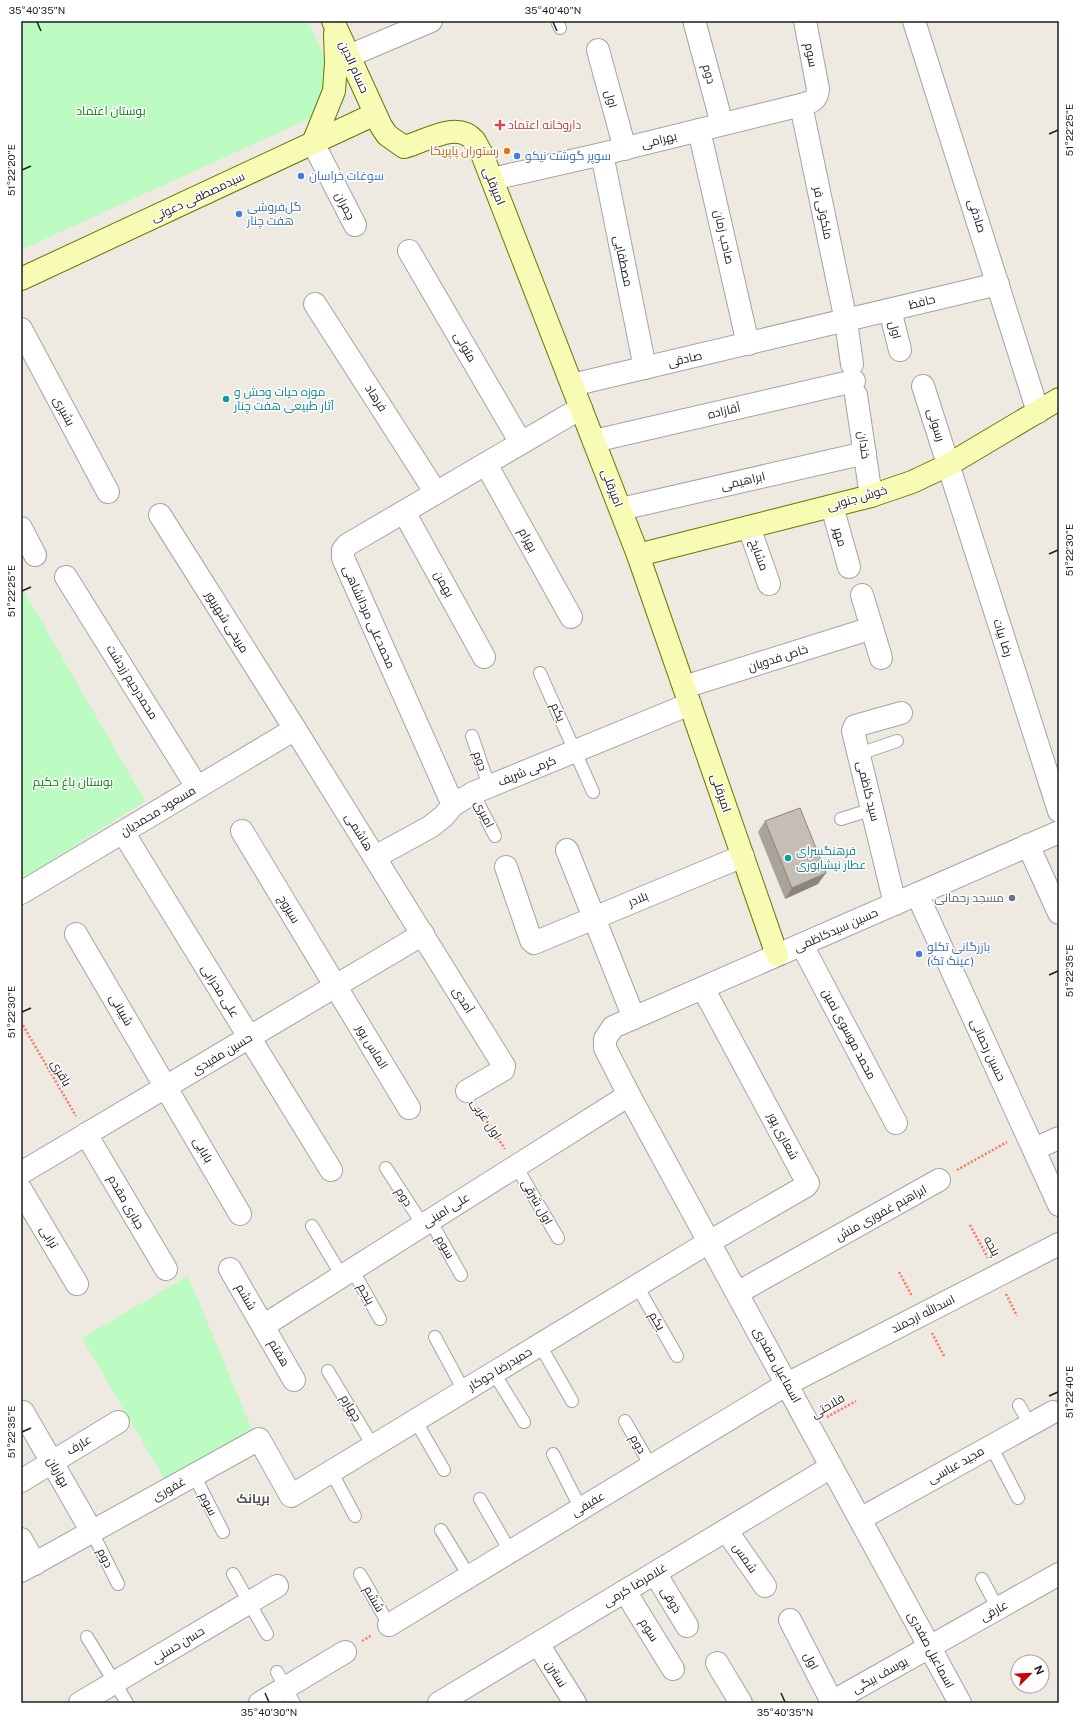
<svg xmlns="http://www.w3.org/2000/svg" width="1080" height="1724" font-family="'Public Sans',Cairo,sans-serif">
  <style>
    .park { fill: #bcfbc2 }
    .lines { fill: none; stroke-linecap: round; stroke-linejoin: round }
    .service-casing { stroke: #a4a4a4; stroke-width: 14 }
    .minor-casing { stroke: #a4a4a4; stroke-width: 24 }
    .tertiary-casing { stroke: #a4a4a4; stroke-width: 24 }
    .secondary-casing { stroke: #697601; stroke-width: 24 }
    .path { stroke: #fe7463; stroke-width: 2.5; stroke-dasharray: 2 2; stroke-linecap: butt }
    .service { stroke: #fff; stroke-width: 12 }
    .minor { stroke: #fff; stroke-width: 22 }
    .tertiary { stroke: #fff; stroke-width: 22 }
    .secondary { stroke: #f7fbb3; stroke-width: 22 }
    .wall { fill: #aaa39c }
    .shaded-wall { fill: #8b847f }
    .building { fill: #c6bdb5; stroke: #8b847f }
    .ticks { fill: none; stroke: #1d1d1d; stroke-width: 1.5 }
    .health-dot { fill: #e0444e; stroke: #fff; stroke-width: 1.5 }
    .food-dot { fill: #e8710a; stroke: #fff; stroke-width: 1.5 }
    .shop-dot { fill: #3f7fe0; stroke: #fff; stroke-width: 1.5 }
    .culture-dot { fill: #0f9aa8; stroke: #fff; stroke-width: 1.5 }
    .worship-dot { fill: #6b7280; stroke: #fff; stroke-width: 1.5 }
    .labels { text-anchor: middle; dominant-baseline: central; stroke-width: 3; stroke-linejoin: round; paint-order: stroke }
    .street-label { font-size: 12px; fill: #1d1d1d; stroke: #fff }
    .park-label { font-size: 12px; fill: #087e12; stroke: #fff }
    .health-label { font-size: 12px; fill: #be3a42; stroke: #fff; text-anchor: start }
    .food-label { font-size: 12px; fill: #c56008; stroke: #fff; text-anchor: end }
    .shop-label { font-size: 12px; fill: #366cbe; stroke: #fff; text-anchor: start }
    .culture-label { font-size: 12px; fill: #0d838f; stroke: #fff; text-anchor: start }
    .worship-label { font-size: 12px; fill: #5b616d; stroke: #fff; text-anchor: end }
    .neighbourhood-label { font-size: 13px; font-weight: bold; fill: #505050; stroke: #fff }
    .neatline { fill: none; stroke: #1d1d1d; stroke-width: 1.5 }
    .ticks-label { font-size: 10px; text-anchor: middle; fill: #1d1d1d }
  </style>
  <rect width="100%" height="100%" fill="#eeeae2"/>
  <g class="park">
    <polygon points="21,21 308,21 346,102 21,250"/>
    <polygon points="21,586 145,801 21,880"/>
    <polygon points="188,1276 254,1434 166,1482 82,1338"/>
  </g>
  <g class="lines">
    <g class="service-casing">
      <g id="service">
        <polyline points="557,21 560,28"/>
        <polyline points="540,673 593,792"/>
        <polyline points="472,736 489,786"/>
        <polyline points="859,754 897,741"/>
        <polyline points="473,793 495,836"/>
        <polyline points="841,819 873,809"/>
        <polyline points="516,1166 558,1238"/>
        <polyline points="386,1168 423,1225"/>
        <polyline points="430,1220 461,1275"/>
        <polyline points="312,1226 342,1276"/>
        <polyline points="352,1269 380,1319"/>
        <polyline points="637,1286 677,1356"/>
        <polyline points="435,1337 464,1391"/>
        <polyline points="540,1345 572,1401"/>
        <polyline points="328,1371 373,1446"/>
        <polyline points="494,1373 524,1422"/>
        <polyline points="1019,1405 1030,1425"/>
        <polyline points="415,1420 444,1470"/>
        <polyline points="625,1421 651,1466"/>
        <polyline points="991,1446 1018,1498"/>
        <polyline points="553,1454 581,1509"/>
        <polyline points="331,1471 355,1516"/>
        <polyline points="194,1475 223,1532"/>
        <polyline points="480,1499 510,1551"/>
        <polyline points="441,1530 469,1576"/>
        <polyline points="92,1532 118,1584"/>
        <polyline points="233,1574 267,1634"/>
        <polyline points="360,1574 389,1625"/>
        <polyline points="982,1579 998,1609"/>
        <polyline points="87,1637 127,1703"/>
        <polyline points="277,1672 294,1703"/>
      </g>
    </g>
    <g class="minor-casing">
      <g id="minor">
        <polyline points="914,21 1038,412"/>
        <polyline points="695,24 722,124"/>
        <polyline points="598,50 625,149"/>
        <polyline points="349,56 431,21"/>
        <polyline points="801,105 846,321 852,364"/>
        <polyline points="699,130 748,344"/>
        <polyline points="313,143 355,225"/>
        <polyline points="602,154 645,368"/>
        <path d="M492,179L602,154L801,105C811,102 817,101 818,89L805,21"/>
        <polyline points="409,251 521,443"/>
        <polyline points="315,304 436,493"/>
        <polyline points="890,310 900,350"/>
        <polyline points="21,329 108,492"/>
        <polyline points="572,385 998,284"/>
        <polyline points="923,386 1059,811"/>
        <polyline points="856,395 871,496"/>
        <polyline points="594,441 854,381"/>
        <polyline points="486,464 571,617"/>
        <polyline points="832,506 849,567"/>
        <polyline points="621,509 865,453"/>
        <polyline points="404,512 484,657"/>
        <polyline points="160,515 295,729 504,1066 503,1070 467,1091"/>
        <polyline points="749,527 769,584"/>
        <polyline points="21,528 35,555"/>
        <polyline points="66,577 197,787"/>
        <polyline points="862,595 881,658"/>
        <polyline points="684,687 872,628"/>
        <polyline points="453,805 343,558 343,550 347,545 581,408"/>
        <polyline points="242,831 409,1108"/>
        <polyline points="123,832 331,1170"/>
        <polyline points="1028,845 1059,913"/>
        <polyline points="567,850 634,1018"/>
        <polyline points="375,857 430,827 444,816 453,805 473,793 690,704"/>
        <polyline points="506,867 531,940 534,943 743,856"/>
        <polyline points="21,893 295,729"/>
        <polyline points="917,894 1059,1205"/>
        <polyline points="895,904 853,731 855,726 901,713"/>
        <polyline points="76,934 240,1214"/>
        <polyline points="802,945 896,1123"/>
        <polyline points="86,1134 166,1269"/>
        <polyline points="1034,1149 1059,1138"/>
        <polyline points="21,1173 423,934"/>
        <polyline points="21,1190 77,1284"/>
        <polyline points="230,1269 294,1380"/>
        <polyline points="737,1293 939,1180"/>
        <polyline points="263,1326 629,1095"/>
        <polyline points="23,1412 92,1532"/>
        <polyline points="21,1481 118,1422"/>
        <polyline points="860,1519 1053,1412"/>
        <polyline points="726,1530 765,1586"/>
        <polyline points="21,1539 35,1564"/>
        <polyline points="21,1571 259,1439 291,1496 709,1242 806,1186 808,1183 806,1180 703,988"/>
        <polyline points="655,1573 687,1626"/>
        <polyline points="625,1591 673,1669"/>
        <polyline points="790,1620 832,1702"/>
        <polyline points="389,1625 787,1384 1059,1244"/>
        <polyline points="538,1644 575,1703"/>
        <polyline points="717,1663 741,1703"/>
        <polyline points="80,1703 277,1586"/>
        <polyline points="260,1703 345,1652"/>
        <polyline points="439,1703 831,1467"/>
        <polyline points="830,1703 1059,1574"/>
      </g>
    </g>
    <g class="tertiary-casing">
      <polyline id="tertiary" points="960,1703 629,1095 605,1048 605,1039 613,1027 1059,832"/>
    </g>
    <g class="secondary-casing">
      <g id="secondary">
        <path d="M333,21L381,126L387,135L404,147C425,142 456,120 474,140C477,144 479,150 482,154L638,555L777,955"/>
        <polyline points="313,143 334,91 336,63 335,34"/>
        <polyline points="21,279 375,114"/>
        <polyline points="638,555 871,496 912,482 948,465 1059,399"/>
      </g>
    </g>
    <g class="path">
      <polyline points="21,1022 76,1116"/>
      <polyline points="478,1108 505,1149"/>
      <polyline points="957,1170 1007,1142"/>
      <polyline points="970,1225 988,1258"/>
      <polyline points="899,1272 912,1296"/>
      <polyline points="1006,1294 1017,1316"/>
      <polyline points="932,1333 944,1356"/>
      <polyline points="827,1417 856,1401"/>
      <polyline points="362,1641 372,1635"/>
    </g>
    <use href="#service" class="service"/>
    <use href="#minor" class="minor"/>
    <use href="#tertiary" class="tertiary"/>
    <use href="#secondary" class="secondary"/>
  </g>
  <polygon class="wall" points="765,821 818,884 785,899 758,832"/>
  <polygon class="shaded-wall" points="826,873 818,884 785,899 792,888"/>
  <polygon class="building" points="800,808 826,873 792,888 765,821"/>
  <path class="ticks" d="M37,22L41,31M553,22L557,31M1049,134L1058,130M22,170L31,166M1049,554L1058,550M22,591L31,587M1049,975L1058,971M22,1012L31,1008M1049,1396L1058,1392M22,1432L31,1428M265,1693L269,1702M781,1693L785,1702"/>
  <path class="health-dot" d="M498 119h4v4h4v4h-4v4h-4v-4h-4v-4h4z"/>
  <circle class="food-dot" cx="507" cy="151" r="4"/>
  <g class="shop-dot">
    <circle cx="517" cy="156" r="4"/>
    <circle cx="301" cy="176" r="4"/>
    <circle cx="239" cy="214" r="4"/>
    <circle cx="919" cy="954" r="4"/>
  </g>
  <g class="culture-dot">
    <circle cx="226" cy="399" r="4"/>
    <circle cx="788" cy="858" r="4"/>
  </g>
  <circle class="worship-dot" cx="1012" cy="898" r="4"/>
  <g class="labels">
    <g class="street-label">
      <text transform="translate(811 55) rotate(79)">سوم</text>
      <text transform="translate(354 67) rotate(66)">حسام الدین</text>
      <text transform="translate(709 74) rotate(75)">دوم</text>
      <text transform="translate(611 99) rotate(75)">اول</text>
      <text transform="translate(659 140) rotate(-14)">بهرامی</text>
      <text transform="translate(494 186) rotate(68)">امیرقلی</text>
      <text transform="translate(198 197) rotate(-25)">سیدمصطفی دعوتی</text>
      <text transform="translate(345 206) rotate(63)">چمران</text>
      <text transform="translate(823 213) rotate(78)">ملکوتی فر</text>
      <text transform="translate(977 216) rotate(72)">صادقی</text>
      <text transform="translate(724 237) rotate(77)">صاحب زمان</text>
      <text transform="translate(623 261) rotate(78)">مصطفایی</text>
      <text transform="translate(922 302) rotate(-14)">حافظ</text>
      <text transform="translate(895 330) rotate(75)">اول</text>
      <text transform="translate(465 347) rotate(60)">متولی</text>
      <text transform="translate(685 359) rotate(-13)">صادقی</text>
      <text transform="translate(376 398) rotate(57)">فرهاد</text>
      <text transform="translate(64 411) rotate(62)">بشیری</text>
      <text transform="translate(724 411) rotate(-13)">آقازاده</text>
      <text transform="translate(936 425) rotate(73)">رسولی</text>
      <text transform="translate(864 445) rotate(82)">خندان</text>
      <text transform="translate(743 481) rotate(-13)">ابراهیمی</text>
      <text transform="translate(612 488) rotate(69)">امیرقلی</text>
      <text transform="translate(857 498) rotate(-16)">خوش جنوبی</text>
      <text transform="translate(840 537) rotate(75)">مهر</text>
      <text transform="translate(528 540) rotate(61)">بهرام</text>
      <text transform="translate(759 555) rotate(70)">مشایخ</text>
      <text transform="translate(444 584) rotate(61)">بهمن</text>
      <text transform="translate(369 617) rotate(66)">محمدعلی مردانشاهی</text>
      <text transform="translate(227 622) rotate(58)">مریخی شهریور</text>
      <text transform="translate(1003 638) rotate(72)">رضا بیات</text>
      <text transform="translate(778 658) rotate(-18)">خاص فدویان</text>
      <text transform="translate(132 682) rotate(58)">محمدرحیم زردشت</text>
      <text transform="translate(558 712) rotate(66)">یکم</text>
      <text transform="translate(480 761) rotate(71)">دوم</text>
      <text transform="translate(527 771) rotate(-22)">کرمی شریف</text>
      <text transform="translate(868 791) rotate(76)">سید کاظمی</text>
      <text transform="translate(721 793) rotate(71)">امیرقلی</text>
      <text transform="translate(158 811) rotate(-31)">مسعود محمدیان</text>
      <text transform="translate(484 814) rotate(63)">امیری</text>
      <text transform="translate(359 832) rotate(58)">هاشمی</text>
      <text transform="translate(638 899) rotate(-23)">بلادر</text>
      <text transform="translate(289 909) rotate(59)">سیروج</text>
      <text transform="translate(836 930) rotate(-24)">حسین سیدکاظمی</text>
      <text transform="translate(220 991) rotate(58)">علی محرابی</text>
      <text transform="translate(463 1000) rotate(58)">آمدی</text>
      <text transform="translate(121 1010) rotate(60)">شیبانی</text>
      <text transform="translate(849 1034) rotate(62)">محمد موسوی نمین</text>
      <text transform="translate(372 1047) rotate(59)">الماس پور</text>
      <text transform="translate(988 1050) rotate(65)">حسین رحمانی</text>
      <text transform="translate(222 1054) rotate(-31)">حسین مفیدی</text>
      <text transform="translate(61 1073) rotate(60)">باقری</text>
      <text transform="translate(486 1119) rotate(57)">اول غربی</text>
      <text transform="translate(783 1136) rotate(62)">شعاری پور</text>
      <text transform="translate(203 1150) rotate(60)">بابایی</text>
      <text transform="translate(404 1197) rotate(58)">دوم</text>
      <text transform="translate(126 1202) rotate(60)">جباری مقدم</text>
      <text transform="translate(537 1202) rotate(60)">اول شرقی</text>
      <text transform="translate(446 1210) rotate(-32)">علی امینی</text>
      <text transform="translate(881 1213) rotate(-29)">ابراهیم غفوری منش</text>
      <text transform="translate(49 1237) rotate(59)">ترابی</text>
      <text transform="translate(992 1246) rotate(62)">پنجه</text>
      <text transform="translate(445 1247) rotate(60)">سوم</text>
      <text transform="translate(366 1294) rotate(61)">پنجم</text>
      <text transform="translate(246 1297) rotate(60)">ششم</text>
      <text transform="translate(923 1314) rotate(-27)">اسدالله ارجمند</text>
      <text transform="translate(657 1321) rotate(60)">یکم</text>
      <text transform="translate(279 1353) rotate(60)">هفتم</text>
      <text transform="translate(777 1365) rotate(61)">اسماعیل صفدری</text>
      <text transform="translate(500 1369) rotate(-31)">حمیدرضا جوکار</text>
      <text transform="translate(828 1406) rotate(-30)">فلاحتی</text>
      <text transform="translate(351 1408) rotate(59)">چهارم</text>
      <text transform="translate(638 1444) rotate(60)">دوم</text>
      <text transform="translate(79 1445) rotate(-31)">عارف</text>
      <text transform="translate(956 1465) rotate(-29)">مجید عباسی</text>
      <text transform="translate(58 1472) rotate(60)">بهاریان</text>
      <text transform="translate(169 1489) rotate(-29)">غفوری</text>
      <text transform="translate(208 1504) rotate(63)">سوم</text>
      <text transform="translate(588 1504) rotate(-31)">عفیفی</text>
      <text transform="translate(105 1558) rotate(64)">دوم</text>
      <text transform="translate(745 1558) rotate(55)">شمس</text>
      <text transform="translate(635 1585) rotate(-31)">غلامرضا کرمی</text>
      <text transform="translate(374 1599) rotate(60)">ششم</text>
      <text transform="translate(671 1600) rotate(59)">ذوقی</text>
      <text transform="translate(994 1611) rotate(-29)">عارفی</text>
      <text transform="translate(649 1630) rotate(58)">سوم</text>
      <text transform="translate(178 1645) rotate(-31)">حسن حسنی</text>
      <text transform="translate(931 1650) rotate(62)">اسماعیل صفدری</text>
      <text transform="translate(811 1661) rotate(63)">اول</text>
      <text transform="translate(556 1674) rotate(58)">نسترن</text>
      <text transform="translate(880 1675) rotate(-29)">یوسف بیگی</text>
    </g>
    <g class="park-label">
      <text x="111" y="111">بوستان اعتماد</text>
      <text x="73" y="782">بوستان باغ حکیم</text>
    </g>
    <g class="health-label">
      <text x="508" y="125">داروخانه اعتماد</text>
    </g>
    <g class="food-label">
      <text x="499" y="151">رستوران پاپریکا</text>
    </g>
    <g class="shop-label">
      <text x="525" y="156">سوپر گوشت نیکو</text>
      <text x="309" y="176">سوغات خراسان</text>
      <text x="247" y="207">گل‌فروشی<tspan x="247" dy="14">هفت چنار</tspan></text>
      <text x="927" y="947">بازرگانی تکلو<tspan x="927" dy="14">(عینک تک)</tspan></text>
    </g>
    <g class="culture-label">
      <text x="234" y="392">موزه حیات وحش و<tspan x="234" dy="14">آثار طبیعی هفت چنار</tspan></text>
      <text x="796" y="851">فرهنگسرای<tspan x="796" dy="14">عطار نیشابوری</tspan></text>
    </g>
    <g class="worship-label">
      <text x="1004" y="898">مسجد رحمانی</text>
    </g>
    <g class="neighbourhood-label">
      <text x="253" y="1498">بریانک</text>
    </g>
  </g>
  <rect width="1080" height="1724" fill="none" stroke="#ffffff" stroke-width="44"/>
  <g transform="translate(1030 1674) rotate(66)"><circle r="19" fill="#ffffff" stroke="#a5a5a5"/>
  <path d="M0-3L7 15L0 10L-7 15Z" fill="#c90100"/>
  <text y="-6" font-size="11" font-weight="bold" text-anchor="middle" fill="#1d1d1d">N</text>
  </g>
  <rect x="22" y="22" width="1036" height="1680" class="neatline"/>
  <g class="ticks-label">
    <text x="37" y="14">35°40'35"N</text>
    <text x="553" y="14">35°40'40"N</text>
    <text transform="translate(1069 130) rotate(-90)" y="4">51°22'25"E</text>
    <text transform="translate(11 170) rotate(-90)" y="4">51°22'20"E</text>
    <text transform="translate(1069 550) rotate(-90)" y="4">51°22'30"E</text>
    <text transform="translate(11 591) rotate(-90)" y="4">51°22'25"E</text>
    <text transform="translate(1069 971) rotate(-90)" y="4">51°22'35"E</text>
    <text transform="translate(11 1012) rotate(-90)" y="4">51°22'30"E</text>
    <text transform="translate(1069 1392) rotate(-90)" y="4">51°22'40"E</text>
    <text transform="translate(11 1432) rotate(-90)" y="4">51°22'35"E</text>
    <text x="269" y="1716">35°40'30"N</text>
    <text x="785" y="1716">35°40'35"N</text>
  </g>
</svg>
